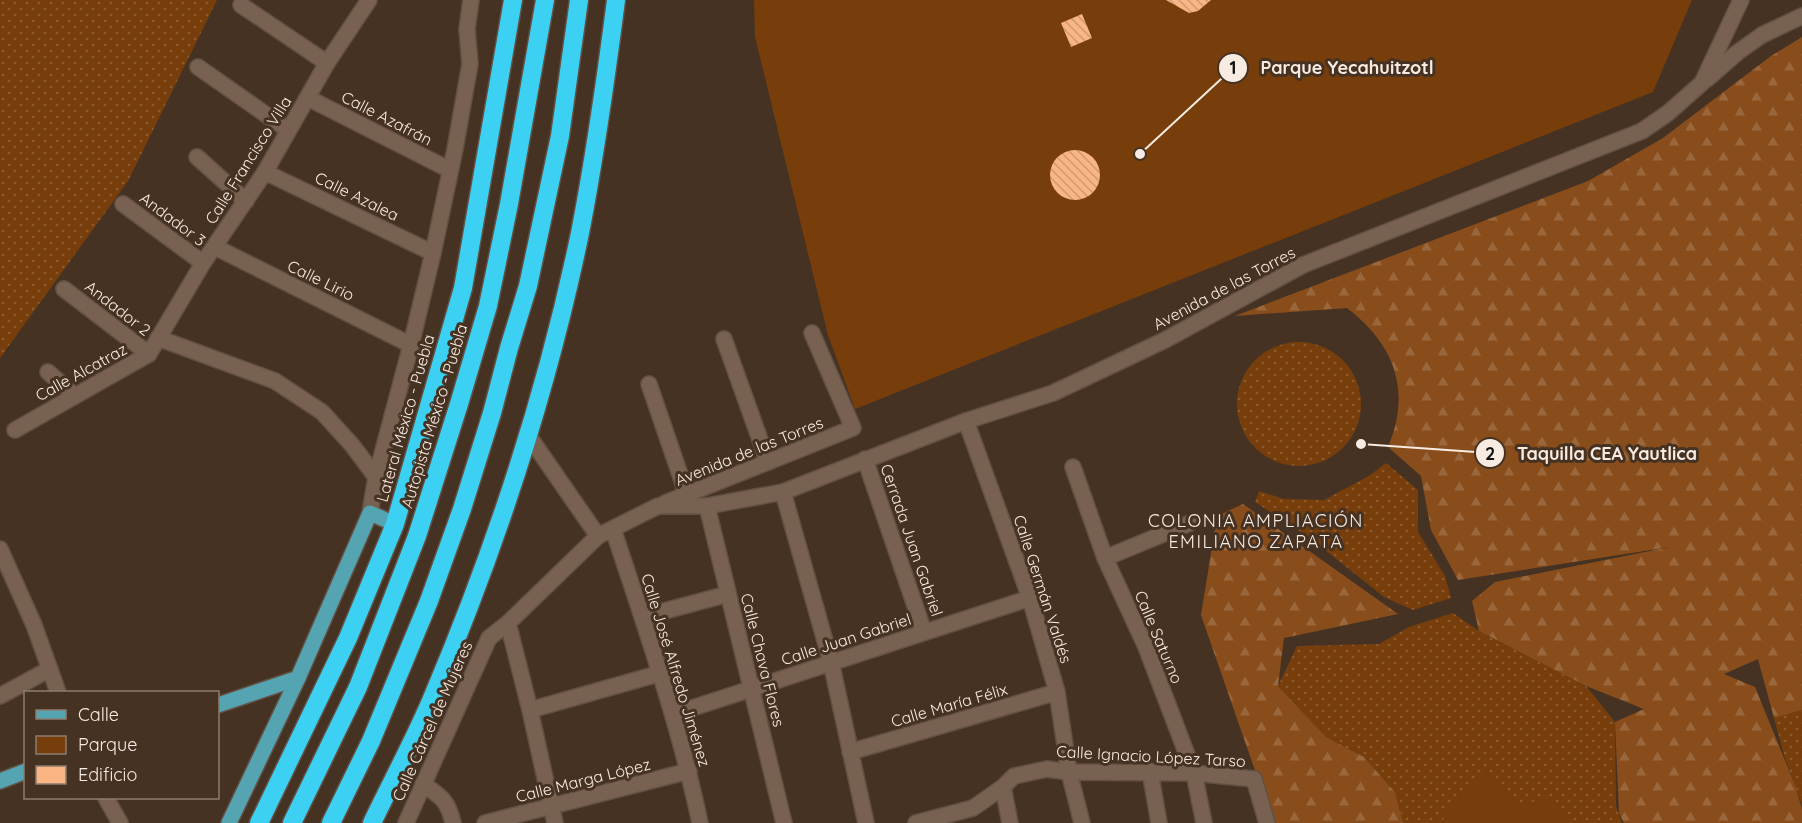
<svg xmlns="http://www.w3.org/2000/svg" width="1802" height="823" font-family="Quicksand,sans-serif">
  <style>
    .grass { fill: url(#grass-dots) }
    .forest { fill: url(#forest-firs) }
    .park { fill: #773e0b }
    .building { fill: url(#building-back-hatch) }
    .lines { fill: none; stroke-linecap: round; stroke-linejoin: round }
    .minor-casing { stroke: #615043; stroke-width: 18 }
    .major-casing { stroke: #615043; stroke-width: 18 }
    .highway-casing { stroke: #615043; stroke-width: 21 }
    .minor { stroke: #786151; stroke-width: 15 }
    .major { stroke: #54a4b2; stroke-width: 15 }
    .highway { stroke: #3cd0f2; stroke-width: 18 }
    .labels { text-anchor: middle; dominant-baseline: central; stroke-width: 6; stroke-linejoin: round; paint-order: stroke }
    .street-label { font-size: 16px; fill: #f8ebe2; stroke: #463223 }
    .neighbourhood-label { font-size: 18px; letter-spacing: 1.5px; fill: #f8ebe2; stroke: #463223 }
    .leader { fill: none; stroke: #f8ebe2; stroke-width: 2 }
    .callout-dot { fill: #f8ebe2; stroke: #463223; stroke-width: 2 }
    .mark-label { font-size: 18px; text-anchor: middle; font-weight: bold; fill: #111 }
    .callout-label { font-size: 18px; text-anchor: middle; font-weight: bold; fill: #f8ebe2; stroke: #463223; stroke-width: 6; stroke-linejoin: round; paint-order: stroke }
  </style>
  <defs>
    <pattern id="grass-dots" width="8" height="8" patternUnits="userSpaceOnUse" patternTransform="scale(1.5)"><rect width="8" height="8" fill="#773e0b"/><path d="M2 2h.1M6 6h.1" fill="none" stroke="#8b5a2e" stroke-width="1.8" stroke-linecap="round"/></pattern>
    <pattern id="forest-firs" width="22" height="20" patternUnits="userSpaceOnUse" patternTransform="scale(1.5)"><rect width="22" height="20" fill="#894d1b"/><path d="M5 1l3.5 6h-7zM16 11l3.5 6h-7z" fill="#9a673c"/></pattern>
    <pattern id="building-back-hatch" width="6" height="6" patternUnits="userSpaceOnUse" patternTransform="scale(1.5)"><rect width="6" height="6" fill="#fab585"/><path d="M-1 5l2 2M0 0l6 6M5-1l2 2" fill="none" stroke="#ce9975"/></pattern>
  </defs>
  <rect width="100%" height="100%" fill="#463223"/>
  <g class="grass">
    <polygon points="0,0 217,0 128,181 0,358"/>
    <circle cx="1299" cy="404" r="62"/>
    <polygon points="1386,463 1418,490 1418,532 1445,576 1451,598 1413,610 1384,597 1310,538 1255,502 1259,491 1284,499 1324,500 1369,476"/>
    <polygon points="1453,613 1479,631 1586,686 1615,722 1616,806 1622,823 1403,823 1395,792 1364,757 1326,737 1278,686 1297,646 1379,644 1409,627"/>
    <polygon points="1802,710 1802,805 1784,755 1774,718"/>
  </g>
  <g class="forest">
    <path d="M1802,37V710L1774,718L1758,659L1724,674L1755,687L1795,785L1802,809V823H1624L1619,813L1615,722L1644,709L1586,686L1479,631L1472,601L1495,582L1670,547L1458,580L1431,530L1421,476L1388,447C1412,390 1394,344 1347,308L1235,316L1588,181L1663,138L1771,56Z"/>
    <polygon points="1243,504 1398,614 1284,638 1278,686 1326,737 1364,757 1395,792 1403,823 1271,823 1259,782 1201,615 1217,516"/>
  </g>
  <g class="park">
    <polygon points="754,0 1692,0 1653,92 855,409 828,335 755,37"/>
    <polygon points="1488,772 1520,805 1547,798 1575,823 1441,823 1454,801"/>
  </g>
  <g class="building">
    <polygon points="1166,0 1211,0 1198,11 1189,13"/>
    <polygon points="1082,14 1092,38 1071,47 1061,23"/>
    <circle cx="1075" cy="175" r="25"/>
  </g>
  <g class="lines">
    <g class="minor-casing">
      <g id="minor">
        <polyline points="241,5 327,63"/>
        <polyline points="198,67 288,130"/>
        <polyline points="1707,79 1738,52 1762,35 1802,16"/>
        <polyline points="308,98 450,170"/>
        <polyline points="197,157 246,201"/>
        <polyline points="265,172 433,253"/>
        <polyline points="123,204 203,263"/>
        <polyline points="215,247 411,345"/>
        <polyline points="64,289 149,354"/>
        <polyline points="158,338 275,381 322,412 352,445 376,477"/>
        <polyline points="724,339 768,462"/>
        <polyline points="48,372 75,396"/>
        <polyline points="649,384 687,495"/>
        <polyline points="966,421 1030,598 1057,692 1069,772 1082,823"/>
        <polyline points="15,430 149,354 203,263 265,172 327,63 369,0"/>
        <polyline points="528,435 598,536 658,506 707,506 783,492 966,421 1053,393 1165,340 1303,265 1642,131 1668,113 1702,83 1741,0"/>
        <polyline points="865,459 924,632"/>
        <polyline points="1073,467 1105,558 1146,647 1194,773 1204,823"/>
        <polyline points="783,492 831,662 866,823"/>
        <polyline points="665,503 853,428 812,333"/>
        <polyline points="707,506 784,823"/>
        <polyline points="370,513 376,477 411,345 433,253 455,149 470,64 467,29 471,0"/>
        <path d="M613,529C645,626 679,723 700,823"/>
        <polyline points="0,549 34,625 58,692"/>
        <polyline points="1105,558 1190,523"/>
        <polyline points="642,617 728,594"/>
        <polyline points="508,623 530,710 555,823"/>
        <polyline points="0,696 50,669"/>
        <polyline points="530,710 661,673"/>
        <polyline points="674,714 1030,598"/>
        <polyline points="850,752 1057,692"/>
        <polyline points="1150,771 1159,823"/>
        <path d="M423,784C442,797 448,801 453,823"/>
        <polyline points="1003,787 1010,823"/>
        <polyline points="106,798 120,823"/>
        <polyline points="406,823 489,638 508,623 598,536"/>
        <polyline points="485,823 689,771"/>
        <polyline points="916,823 973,808 1003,787 1014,776 1047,769 1069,772 1194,773 1254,779 1267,823"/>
      </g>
    </g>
    <g class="major-casing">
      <g id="major">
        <polyline points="218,705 298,678"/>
        <polyline points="0,781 26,771"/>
        <polyline points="229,823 298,678 370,513 395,524"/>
      </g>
    </g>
    <g class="highway-casing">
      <g id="highway">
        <polyline points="259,823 348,638 395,524 463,288 513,0"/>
        <polyline points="292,823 358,687 417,536 459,404 488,306 509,204 545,0"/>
        <polyline points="331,823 371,741 429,601 462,509 492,413 509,348 528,286 560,136 579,0"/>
        <path d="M372,823C392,781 415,739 433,696C496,547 547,392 580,233C595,156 606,78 616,0"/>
      </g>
    </g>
    <use href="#minor" class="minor"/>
    <use href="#major" class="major"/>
    <use href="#highway" class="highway"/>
  </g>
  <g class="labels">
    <g class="street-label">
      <text transform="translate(387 118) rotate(27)">Calle Azafrán</text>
      <text transform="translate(248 160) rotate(-58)">Calle Francisco Villa</text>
      <text transform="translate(357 196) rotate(26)">Calle Azalea</text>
      <text transform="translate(173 219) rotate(37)">Andador 3</text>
      <text transform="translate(321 280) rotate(26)">Calle Lirio</text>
      <text transform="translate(1224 288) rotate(-28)">Avenida de las Torres</text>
      <text transform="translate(118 308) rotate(38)">Andador 2</text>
      <text transform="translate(81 372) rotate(-29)">Calle Alcatraz</text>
      <text transform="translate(434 416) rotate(-73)">Autopista México - Puebla</text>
      <text transform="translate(405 418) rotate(-74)">Lateral México - Puebla</text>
      <text transform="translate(749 451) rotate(-22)">Avenida de las Torres</text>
      <text transform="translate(912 540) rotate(71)">Cerrada Juan Gabriel</text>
      <text transform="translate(1043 589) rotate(72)">Calle Germán Valdés</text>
      <text transform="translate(1159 637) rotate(67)">Calle Saturno</text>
      <text transform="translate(846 639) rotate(-18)">Calle Juan Gabriel</text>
      <text transform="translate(763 660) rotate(76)">Calle Chava Flores</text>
      <text transform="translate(676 670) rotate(73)">Calle José Alfredo Jiménez</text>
      <text transform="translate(949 705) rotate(-16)">Calle María Félix</text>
      <text transform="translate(432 721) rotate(-66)">Calle Cárcel de Mujeres</text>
      <text transform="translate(1151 756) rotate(3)">Calle Ignacio López Tarso</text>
      <text transform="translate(583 780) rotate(-14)">Calle Marga López</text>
    </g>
    <g class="neighbourhood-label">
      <text x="1256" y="520">COLONIA AMPLIACIÓN<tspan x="1256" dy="21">EMILIANO ZAPATA</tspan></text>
    </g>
  </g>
  <path class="leader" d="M1140 154L1233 68M1361 444L1490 453"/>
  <g class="callout-dot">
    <circle cx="1140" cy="154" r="6"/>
    <circle cx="1361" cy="444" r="6"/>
    <circle cx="1233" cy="68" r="15"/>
    <circle cx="1490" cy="453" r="15"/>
  </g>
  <g class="mark-label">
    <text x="1233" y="74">1</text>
    <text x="1490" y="460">2</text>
  </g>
  <g class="callout-label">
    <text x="1347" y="74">Parque Yecahuitzotl</text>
    <text x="1607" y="460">Taquilla CEA Yautlica</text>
  </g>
  <rect x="24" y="691" width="195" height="108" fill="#463223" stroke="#8d7c6f" stroke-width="1.5"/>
  <rect x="36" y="710" width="30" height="9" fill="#54a4b2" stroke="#8d7c6f" stroke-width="1.5"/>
  <text x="78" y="721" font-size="18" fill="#f8ebe2">Calle</text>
  <rect x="36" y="736" width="30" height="18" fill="#773e0b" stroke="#8d7c6f" stroke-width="1.5"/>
  <text x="78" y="751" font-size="18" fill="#f8ebe2">Parque</text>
  <rect x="36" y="766" width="30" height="18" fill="#fab585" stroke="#8d7c6f" stroke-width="1.5"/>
  <text x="78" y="781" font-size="18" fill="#f8ebe2">Edificio</text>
</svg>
